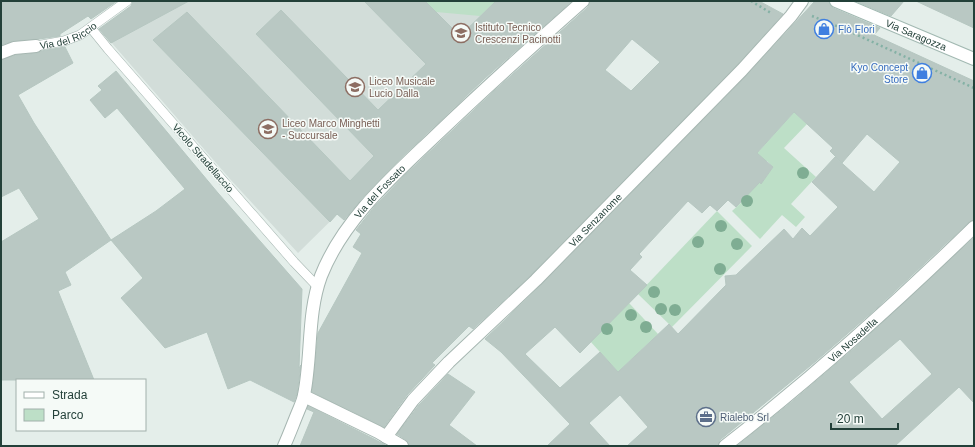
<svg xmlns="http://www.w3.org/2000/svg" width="975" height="447" font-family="Arial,sans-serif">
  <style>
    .built { fill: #d2ddd9 }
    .green { fill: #bddfc7 }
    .building { fill: #b9c8c3; stroke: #b6c7c1; fill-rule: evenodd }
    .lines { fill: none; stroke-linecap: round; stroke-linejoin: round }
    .lane-casing { stroke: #a6b6b1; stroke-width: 10 }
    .street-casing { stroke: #a6b6b1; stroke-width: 14 }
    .secondary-casing { stroke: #a2b9b2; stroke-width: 14 }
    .path { stroke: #84b1a5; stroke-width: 2.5; stroke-dasharray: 2 3; stroke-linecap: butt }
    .lane { stroke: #fff; stroke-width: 9 }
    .street { stroke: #fff; stroke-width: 12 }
    .secondary { stroke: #fff; stroke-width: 12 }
    .tree { fill: #7fad93 }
    .labels { text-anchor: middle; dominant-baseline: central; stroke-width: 3; stroke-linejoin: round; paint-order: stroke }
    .education-label { font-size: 10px; fill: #785e54; stroke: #f5faf7; text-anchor: start }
    .shop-label { font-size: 10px; fill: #366cbe; stroke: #f5faf7; text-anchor: start }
    .street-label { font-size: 10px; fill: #234039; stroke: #f5faf7 }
    .service-label { font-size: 10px; fill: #4e5e75; stroke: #f5faf7; text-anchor: start }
  </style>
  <rect width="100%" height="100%" fill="#e4eeea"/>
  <polygon class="built" points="146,1 560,1 361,191 298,253 230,179 104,34"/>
  <g class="green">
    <polygon points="425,1 496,1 480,16 436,12"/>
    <polygon points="794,112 807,124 784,148 816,177 791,204 805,217 796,227 782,215 760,239 732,211 743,201 740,197 754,177 761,183 773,167 767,161 761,168 752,159"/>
    <polygon points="717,211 752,246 672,327 638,294"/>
    <polygon points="629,303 658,334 618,372 590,341"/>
  </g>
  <g class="building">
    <polygon points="1,1 117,1 91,19 88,16 60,34 60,36 39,39 13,41 1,45"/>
    <polygon points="133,1 189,1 111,43 99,29 131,6"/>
    <polygon points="364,1 425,1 460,36 496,1 572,1 483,80 396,163 364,196 344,220 337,214 330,222 153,40 187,12 350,181 374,156 256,34 281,10 378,110 426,64"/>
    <path d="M590,1H759L783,14L737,65L531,275L473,329L469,326L432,363L435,365L407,395L384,427L312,392L318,333L362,253L353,247L361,234L356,230L375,206L406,174L494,91L588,7ZM632,39L660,62L631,91L605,70Z"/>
    <path d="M815,1H829L830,5L833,8L880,28L874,35L974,81V220L969,222L878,307L816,361L720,440L718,446H627L648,427L620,395L589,423L610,446H547L570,424L501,352L485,339L541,285L747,75ZM794,112L833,148L830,151L842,163L867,134L900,162L874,192L835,157L812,182L838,207L810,236L802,228L793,239L784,229L736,275L725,276L726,285L678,334L669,324L618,372L600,352L560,388L525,354L555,327L580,353L647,285L630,270L642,257L639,254L688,201L702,213L710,205L717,211L728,200L736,207L760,182L761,184L773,167L757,153Z"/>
    <polygon points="855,1 904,1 891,16"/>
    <polygon points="916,1 974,1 974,28"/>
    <polygon points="65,47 73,63 18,95 34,123 111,240 65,272 71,285 58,291 94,380 1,380 1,242 39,219 19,188 1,197 1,60 16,55 37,53 41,51"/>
    <polygon points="116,71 218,193 302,289 299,368 301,365 297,394 294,402 250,380 228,389 207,332 165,348 121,298 143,278 111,240 156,211 185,189 117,108 105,118 90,100 102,90 98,86"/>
    <path d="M974,237V403L959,387L895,446H737L794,400L857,346ZM900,339L932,374L882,419L849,382Z"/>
    <polygon points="448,374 475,392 449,425 477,446 409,446 406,440 397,434 419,405"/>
    <polygon points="308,406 374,439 387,446 300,446 314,412 307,409"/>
  </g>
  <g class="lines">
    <g class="lane-casing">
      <g id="lane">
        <polyline points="91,28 108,49 294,262 317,286"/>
        <path id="s1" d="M36,46L64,41L80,35L127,1"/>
      </g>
    </g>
    <g class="street-casing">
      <g id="street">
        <polyline points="1,53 14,48 36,46"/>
        <polyline points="304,396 378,432 402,446"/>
        <path id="s2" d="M386,437L413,400L449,362L536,280L742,70L791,16L802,1"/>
        <path id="s3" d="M284,446C289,435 293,424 298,412C300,407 303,401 304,395C312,356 307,314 321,276C343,220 391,178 433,138C482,91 532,46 583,1"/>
        <path id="s4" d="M725,446C812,378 895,304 974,227"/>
      </g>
    </g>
    <g class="secondary-casing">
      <g id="secondary">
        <path id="s5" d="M836,1L974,59"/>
      </g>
    </g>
    <g class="path">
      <polyline points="751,1 771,13"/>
      <polyline points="812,16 844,29 974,88"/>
    </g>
    <use href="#lane" class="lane"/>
    <use href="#street" class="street"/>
    <use href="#secondary" class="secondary"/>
  </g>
  <g class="tree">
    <circle cx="803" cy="173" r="6"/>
    <circle cx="747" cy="201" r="6"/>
    <circle cx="721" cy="226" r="6"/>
    <circle cx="698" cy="242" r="6"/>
    <circle cx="737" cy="244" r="6"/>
    <circle cx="720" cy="269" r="6"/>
    <circle cx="654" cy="292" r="6"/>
    <circle cx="661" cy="309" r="6"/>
    <circle cx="675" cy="310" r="6"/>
    <circle cx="631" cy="315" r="6"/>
    <circle cx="646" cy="327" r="6"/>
    <circle cx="607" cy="329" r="6"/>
  </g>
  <defs>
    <g id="shop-ring" transform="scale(1)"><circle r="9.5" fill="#f5faf7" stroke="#3f7fe0" stroke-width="1.5"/><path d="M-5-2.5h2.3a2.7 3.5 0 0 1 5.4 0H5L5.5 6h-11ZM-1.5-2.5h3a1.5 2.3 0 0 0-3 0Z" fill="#3f7fe0"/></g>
    <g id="school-ring" transform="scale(1)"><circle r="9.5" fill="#f5faf7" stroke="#8d6e63" stroke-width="1.5"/><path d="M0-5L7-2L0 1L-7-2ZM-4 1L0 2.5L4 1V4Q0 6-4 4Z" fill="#8d6e63"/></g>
    <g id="office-ring" transform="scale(1)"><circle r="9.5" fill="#f5faf7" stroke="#5c6f8a" stroke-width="1.5"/><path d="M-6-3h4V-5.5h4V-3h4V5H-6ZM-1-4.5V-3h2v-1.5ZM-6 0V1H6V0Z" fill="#5c6f8a"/></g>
  </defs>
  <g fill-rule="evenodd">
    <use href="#shop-ring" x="824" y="29"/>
    <use href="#school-ring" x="461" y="33"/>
    <use href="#shop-ring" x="922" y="73"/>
    <use href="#school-ring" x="355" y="87"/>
    <use href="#school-ring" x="268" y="129"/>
    <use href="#office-ring" x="706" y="417"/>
  </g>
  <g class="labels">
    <g class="education-label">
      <text x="475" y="27">Istituto Tecnico<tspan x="475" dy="12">Crescenzi Pacinotti</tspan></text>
      <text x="369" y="81">Liceo Musicale<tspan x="369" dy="12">Lucio Dalla</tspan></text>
      <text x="282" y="123">Liceo Marco Minghetti<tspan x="282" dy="12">- Succursale</tspan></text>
    </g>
    <g class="shop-label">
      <text x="838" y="29">Flò FIori</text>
      <text x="908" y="67" text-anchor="end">Kyo Concept<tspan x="908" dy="12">Store</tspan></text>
    </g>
    <g class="street-label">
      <text stroke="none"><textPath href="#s1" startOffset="34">Via del Riccio</textPath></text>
      <text stroke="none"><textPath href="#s5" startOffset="87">Via Saragozza</textPath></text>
      <text transform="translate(203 158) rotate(49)">Vicolo Stradellaccio</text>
      <text stroke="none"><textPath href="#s3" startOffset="279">Via del Fossato</textPath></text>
      <text stroke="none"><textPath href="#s2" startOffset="302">Via Senzanome</textPath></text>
      <text stroke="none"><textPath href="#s4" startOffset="166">Via Nosadella</textPath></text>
    </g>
    <g class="service-label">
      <text x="720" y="417">Rialebo Srl</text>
    </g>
  </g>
  <rect width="975" height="447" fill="none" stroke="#234039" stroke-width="4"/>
  <rect x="16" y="379" width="130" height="52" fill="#f5faf7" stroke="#a1b0ab"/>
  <rect x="24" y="392" width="20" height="6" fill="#ffffff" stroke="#a1b0ab"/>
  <text x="52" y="399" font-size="12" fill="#234039">Strada</text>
  <rect x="24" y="409" width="20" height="12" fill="#bddfc7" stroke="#a1b0ab"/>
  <text x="52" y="419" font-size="12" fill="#234039">Parco</text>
  <path d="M831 423v6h67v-6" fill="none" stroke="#234039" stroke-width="2"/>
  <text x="837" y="423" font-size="12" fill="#234039" stroke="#f5faf7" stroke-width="3" paint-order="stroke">20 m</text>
</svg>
